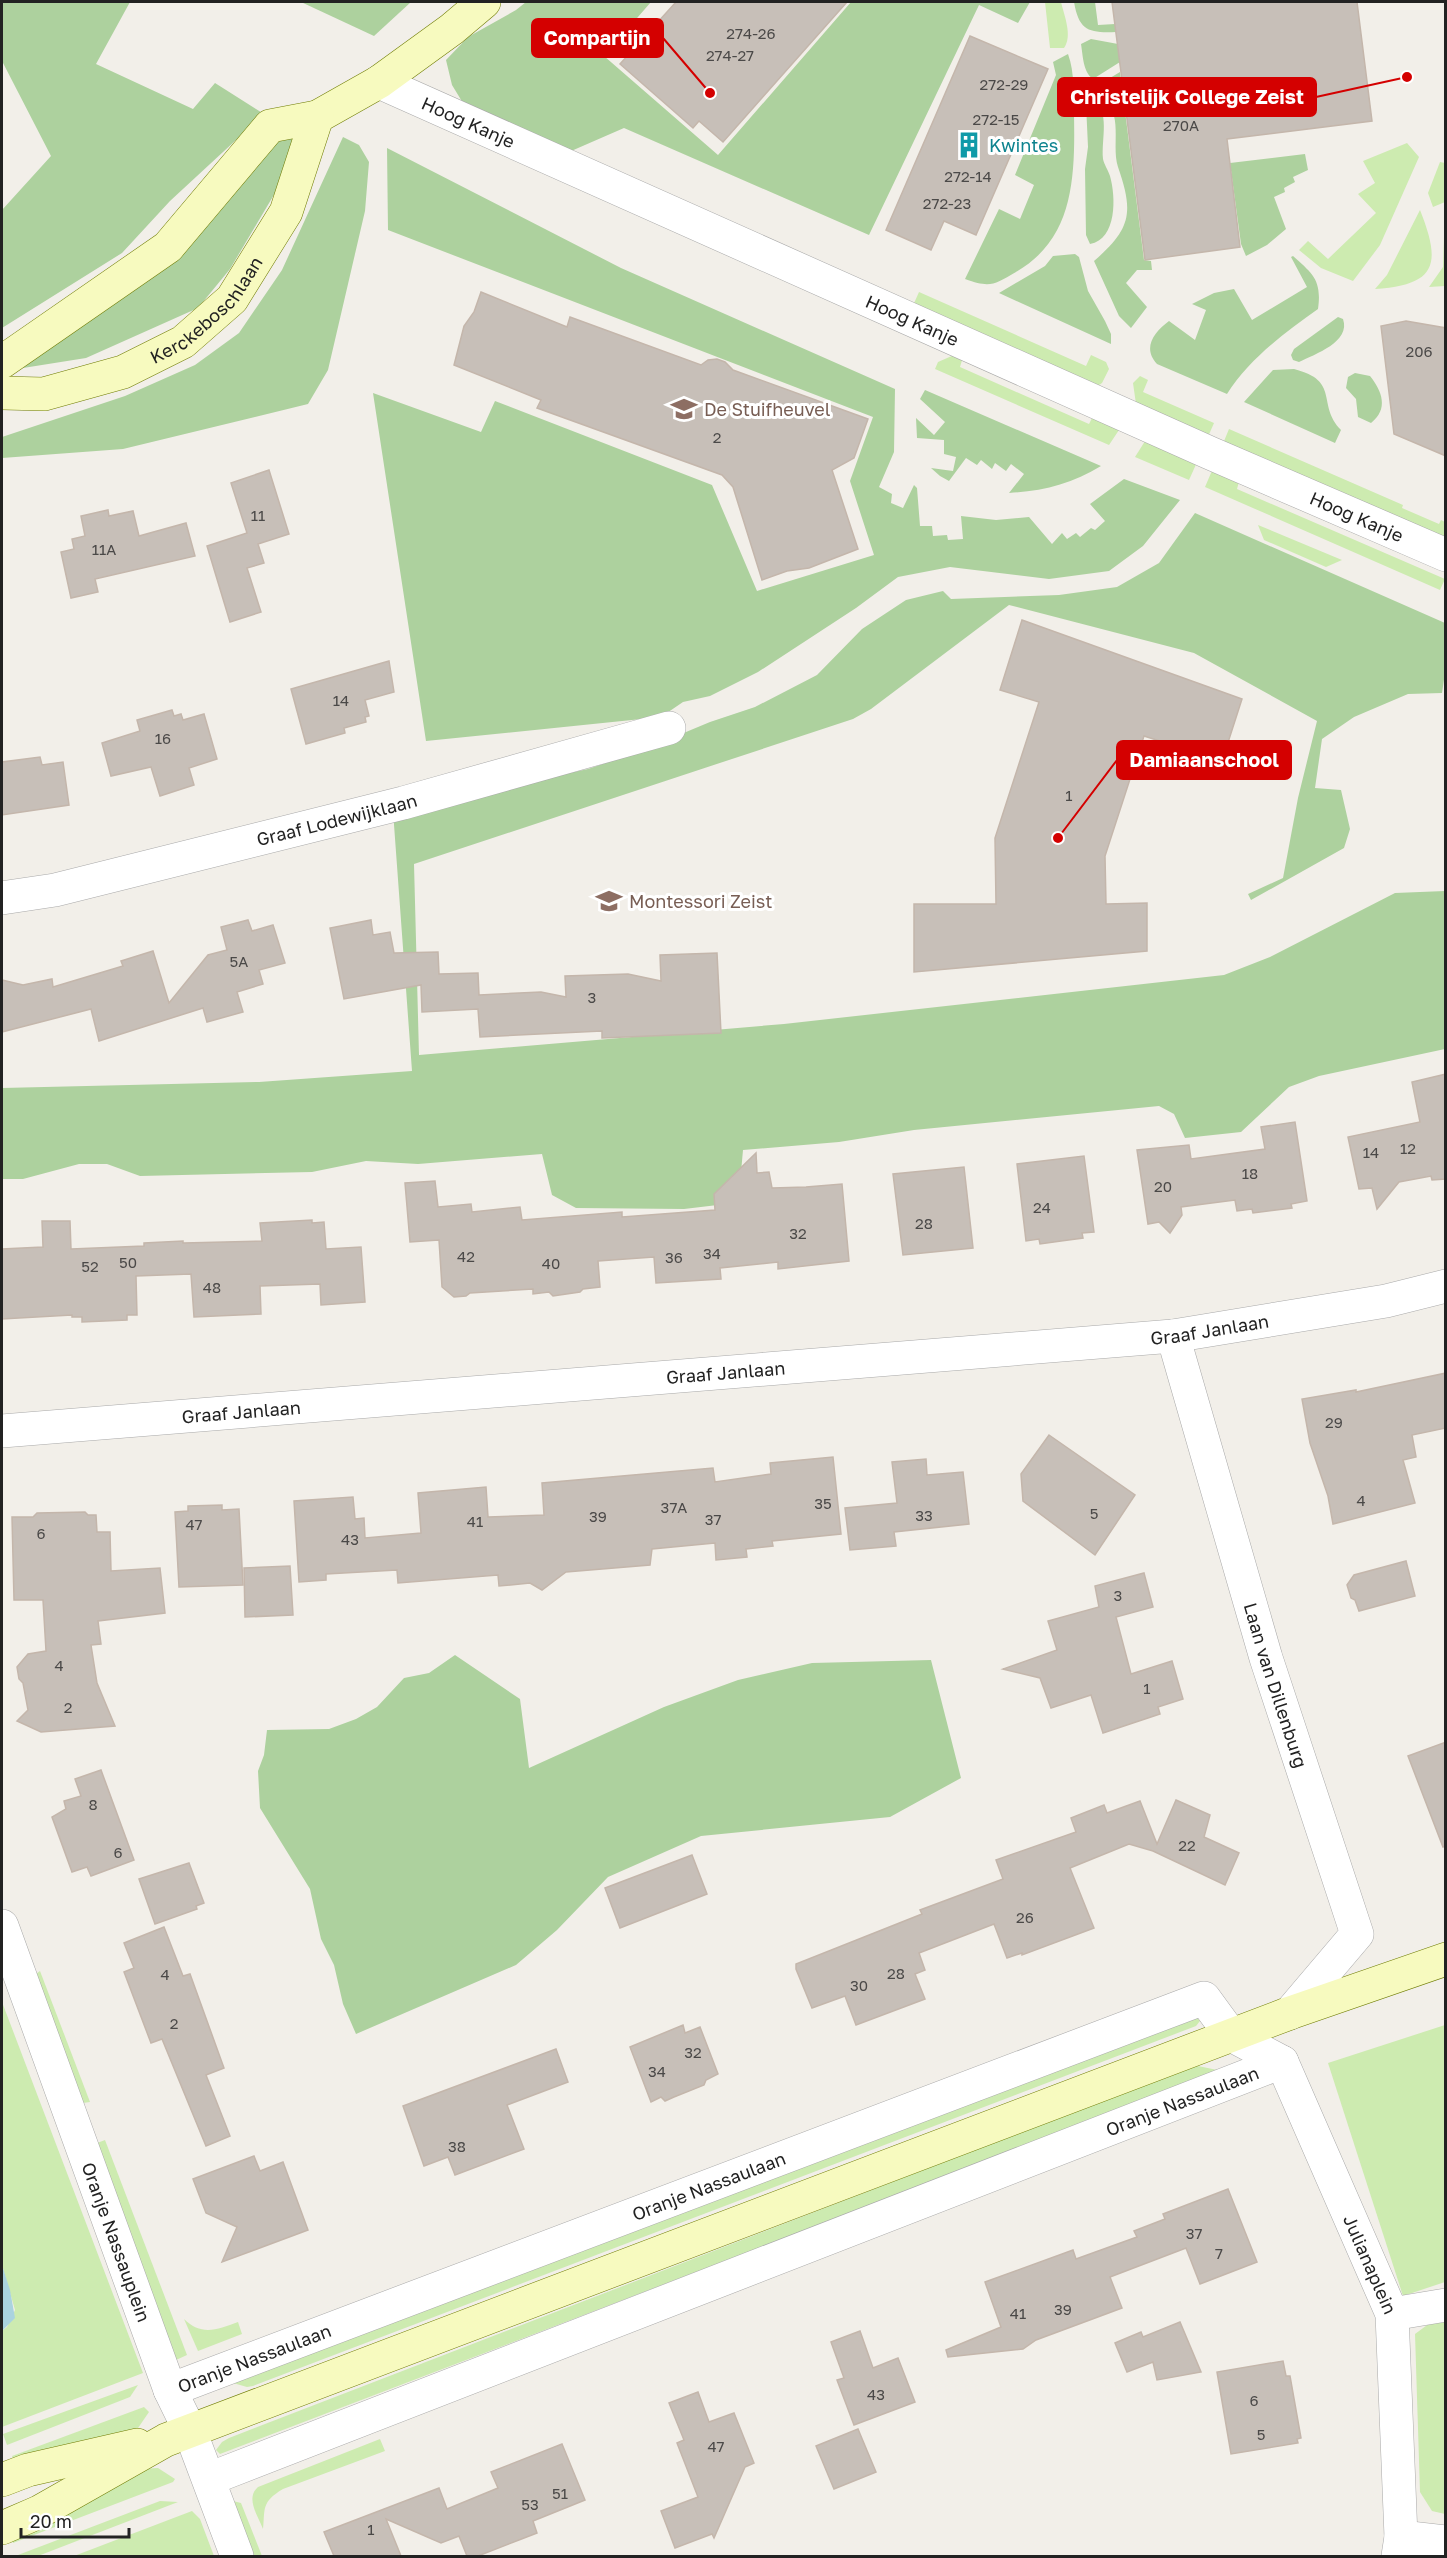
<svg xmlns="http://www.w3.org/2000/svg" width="1447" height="2558" font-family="'Golos Text',sans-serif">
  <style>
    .grass { fill: #cdebb0 }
    .forest { fill: #add19e }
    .water { fill: #aad3df }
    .building { fill: #c7bfb8; stroke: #c4b6ab; stroke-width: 1.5 }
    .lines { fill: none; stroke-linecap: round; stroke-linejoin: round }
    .street-casing { stroke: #a9a9a9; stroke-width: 34 }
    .secondary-casing { stroke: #707d05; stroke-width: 34 }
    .street { stroke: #fff; stroke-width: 33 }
    .secondary { stroke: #f7fabf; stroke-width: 33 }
    .labels { text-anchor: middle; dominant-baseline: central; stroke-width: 6; stroke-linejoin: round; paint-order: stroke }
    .number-label { font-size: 15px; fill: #4b4948 }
    .street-label { font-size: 18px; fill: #222; stroke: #fff }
    .culture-label { font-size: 18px; fill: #0d838f; stroke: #fff; text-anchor: start }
    .education-label { font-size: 18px; fill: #785e54; stroke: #fff; text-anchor: start }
    .leader { fill: none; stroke: #d40000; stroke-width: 2 }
    .callout-dot { fill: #d40000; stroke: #fff; stroke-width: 2 }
    .callout { fill: #d40000; stroke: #d40000; stroke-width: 2 }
    .callout-label { font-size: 20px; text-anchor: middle; font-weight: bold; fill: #fff }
  </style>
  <rect width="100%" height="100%" fill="#f2efe9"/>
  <g class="grass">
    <path d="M1045,2H1061C1064,15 1073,36 1064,48H1050Z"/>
    <polygon points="1407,143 1419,157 1380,245 1353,281 1321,268 1299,250 1308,241 1328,259 1376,213 1358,194 1375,183 1363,161"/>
    <polygon points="1440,162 1445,163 1445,202 1433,207 1428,193"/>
    <path d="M1420,210C1441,263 1438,285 1375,289L1387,275Z"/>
    <polygon points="1444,237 1445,286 1429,287 1443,267"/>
    <polygon points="919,292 1086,366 1091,355 1106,362 1109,369 1102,383 1096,387 911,310"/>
    <polygon points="954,355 963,357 960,367 1089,424 1094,414 1121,427 1109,445 935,369 938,362"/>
    <polygon points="1140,376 1148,380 1143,392 1214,423 1207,439 1136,404 1133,383"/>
    <polygon points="1229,429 1403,505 1402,508 1439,524 1441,520 1445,522 1445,541 1222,446"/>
    <polygon points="1147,438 1198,460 1189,480 1135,457"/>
    <polygon points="1214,466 1240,478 1237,489 1445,579 1440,590 1205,487"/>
    <polygon points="1258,525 1342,560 1326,567 1264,540"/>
    <polygon points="40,1971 90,2102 76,2104 29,1979"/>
    <polygon points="2,2002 143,2373 2,2427 2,2331 7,2327 15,2310 2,2265"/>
    <polygon points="1196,2016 1200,2021 1196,2026 253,2386 247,2387 233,2383"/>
    <polygon points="1445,2025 1445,2282 1403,2296 1328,2063"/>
    <polygon points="1198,2066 1222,2071 220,2454 216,2450 222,2442 229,2438 1188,2068"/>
    <polygon points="105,2140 187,2355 176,2360 92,2145"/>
    <path d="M184,2319C201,2336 217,2330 238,2322L242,2334L198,2351Z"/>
    <polygon points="1445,2319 1445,2514 1432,2511 1420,2492 1415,2334 1434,2320"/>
    <polygon points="138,2385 130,2397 7,2445 3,2434"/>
    <polygon points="144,2407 149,2412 138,2428 130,2435 15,2465 12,2456"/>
    <path d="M380,2439L385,2451L283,2489C261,2502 265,2509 263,2529C258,2516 245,2498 258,2487Z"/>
    <polygon points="158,2468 175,2479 173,2482 13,2543 9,2534 139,2469"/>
    <polygon points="229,2500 241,2503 262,2556 246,2556"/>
    <polygon points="160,2501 178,2502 38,2556 18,2555"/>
    <polygon points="192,2511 200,2519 214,2556 74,2556"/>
  </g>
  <g class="forest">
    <polygon points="2,2 130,2 96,64 193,109 215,83 264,114 170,201 122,253 2,328 2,210 51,156 2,61"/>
    <polygon points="301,2 411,2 374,36"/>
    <polygon points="526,2 651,2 604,56 718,155 851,2 1030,2 1018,23 979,5 869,235 624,128 562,155 466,108 452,85 446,60 468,37 516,10"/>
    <path d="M1074,2H1095L1098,25L1115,24L1116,32C1089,33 1079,31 1074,2Z"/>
    <path d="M1091,39L1118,44L1120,62L1093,79C1083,72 1083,56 1081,44Z"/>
    <path d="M1068,54C1075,73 1073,94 1074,113C1075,175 1075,238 1016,272C994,285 990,288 965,279L999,209L1020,219L1034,185L1015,175L1056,75L1053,62Z"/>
    <path d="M1120,72L1144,260L1151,261L1152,270H1137L1126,283L1147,307L1131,328L1119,316L1094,261C1131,229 1134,213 1118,167C1113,152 1118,132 1114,116C1111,106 1103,97 1102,86L1105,81Z"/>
    <path d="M1092,97C1111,112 1101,138 1103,159C1104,164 1108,170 1110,176C1116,197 1117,239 1090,244L1086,235L1085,169L1088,147L1086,104Z"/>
    <polygon points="343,137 359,145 369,162 365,211 328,370 308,404 123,449 2,458 2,437 125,396 195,365 239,333 282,270"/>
    <polygon points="292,138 294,145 275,193 230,269 198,308 86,358 23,368 84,322 264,152 281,139"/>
    <polygon points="387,148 621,268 895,389 894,452 879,487 892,494 891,503 903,508 914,485 917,488 920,526 932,526 933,536 947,535 948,540 963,539 961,516 996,520 1029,517 1052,544 1062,533 1067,539 1076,533 1080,537 1091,528 1095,530 1105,521 1090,504 1124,479 1180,500 1143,546 1109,571 1049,579 950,567 898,577 856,608 758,672 710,696 683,702 661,717 426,741 373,393 481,432 495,401 712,485 757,591 874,555 850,481 873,417 388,230"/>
    <polygon points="1305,154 1308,170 1293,177 1295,182 1284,188 1285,192 1274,197 1286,229 1267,245 1246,256 1241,244 1230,163"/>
    <polygon points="1075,254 1079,257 1088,291 1105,321 1111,334 1111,344 999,293 1045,266 1053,256"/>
    <path d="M1293,256C1313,274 1322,280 1318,309C1284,333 1249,359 1227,394L1157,364C1142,348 1154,332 1169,321L1195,340L1206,310L1192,304L1214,293L1234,289L1252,320L1307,287L1291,257Z"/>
    <path d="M1338,317L1343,319C1351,342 1315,354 1299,362L1293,360L1291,355L1294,349Z"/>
    <path d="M1294,369C1341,381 1316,404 1341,430L1335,443L1244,402L1273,370Z"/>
    <path d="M1355,373L1370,376C1382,391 1389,409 1371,423L1358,417L1356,399L1346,388L1348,377Z"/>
    <path d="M925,390L1101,466C1072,484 1043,491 1009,493L1024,474L1011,464L1006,471L995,463L992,469L981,460L977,465L966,458L949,481L940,476L931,468L953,471L956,457L944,454V440L917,438L916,418L934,435L945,422L920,399Z"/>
    <polygon points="1195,513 1445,623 1445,673 1442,693 1408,694 1354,717 1322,739 1315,788 1341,790 1350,829 1344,848 1251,900 1248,894 1283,878 1298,798 1317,721 1194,653 1009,605 871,709 853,719 414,864 419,1055 784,1024 1224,975 1270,957 1395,893 1445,891 1445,1049 1319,1076 1289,1087 1241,1132 1185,1138 1174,1114 1159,1106 914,1130 839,1142 743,1150 739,1195 726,1204 684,1209 576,1208 552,1195 542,1154 418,1164 366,1161 312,1172 140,1176 107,1164 79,1164 23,1179 2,1179 2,1088 259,1082 412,1071 393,811 588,769 638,752 710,722 755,707 817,675 862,629 906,600 943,591 951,599 1059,595 1117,587 1159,563"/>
    <polygon points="455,1655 520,1699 529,1768 664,1707 738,1680 812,1663 931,1660 961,1778 890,1817 701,1836 608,1877 557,1930 516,1965 356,2034 343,2004 334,1965 321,1939 310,1889 260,1808 258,1771 264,1755 267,1730 329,1729 356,1719 377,1707 404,1678 429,1673"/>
  </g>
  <polygon class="water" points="2,2265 10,2290 15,2318 2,2331"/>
  <g class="building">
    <polygon points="676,2 847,2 723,142 699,121 693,128 620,64"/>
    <polygon points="1112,2 1357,2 1372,121 1227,139 1240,247 1145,260"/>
    <polygon points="970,36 1048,69 976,235 944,221 931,250 886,230"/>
    <polygon points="481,292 567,327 570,317 701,365 708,360 717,359 725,362 733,370 868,419 854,458 832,470 858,549 809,568 787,571 762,580 733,487 722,475 537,408 541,400 454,365 464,326 474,312"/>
    <polygon points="1406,321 1446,328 1446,456 1394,434 1381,326"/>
    <polygon points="269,470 289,534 258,544 264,563 247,568 261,612 230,622 207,546 247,533 231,483"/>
    <polygon points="108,510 109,516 133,511 139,536 186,523 195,556 95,579 98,592 71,598 61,552 74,549 72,539 85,536 81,516"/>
    <polygon points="1022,620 1242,699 1222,761 1144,736 1105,856 1106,904 1147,903 1147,951 914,972 914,904 996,904 995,838 1039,702 1000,690"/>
    <polygon points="389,661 394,692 365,700 369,716 365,717 366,722 344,728 345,733 306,744 291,689"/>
    <polygon points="172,710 174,716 181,714 183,720 204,714 217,759 189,768 194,785 160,796 151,767 111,776 102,743 140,731 137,720"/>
    <polygon points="40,757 42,765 63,762 69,805 2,815 2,762"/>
    <polygon points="248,920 252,931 273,925 285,963 259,970 263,984 237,992 243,1012 207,1022 203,1008 99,1041 91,1009 2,1032 2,980 23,985 52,979 53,987 123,966 121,961 153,951 169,1003 208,955 227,950 221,927"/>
    <polygon points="371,920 373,935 390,932 394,953 438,952 439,974 478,973 479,995 541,992 566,997 565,976 628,974 661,981 660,955 717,953 721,1033 602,1038 602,1031 480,1037 478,1009 422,1012 421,985 344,999 330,928"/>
    <polygon points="1446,1074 1446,1179 1432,1180 1431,1176 1399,1182 1377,1209 1372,1188 1359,1189 1348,1137 1420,1122 1412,1082"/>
    <polygon points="1295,1122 1307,1201 1291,1204 1292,1208 1253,1213 1252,1209 1237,1211 1235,1200 1181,1207 1182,1215 1170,1233 1159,1222 1148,1224 1137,1150 1189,1145 1191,1159 1265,1149 1261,1127"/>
    <polygon points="756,1153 757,1173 769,1172 772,1188 806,1187 842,1184 849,1261 778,1269 778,1262 720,1268 721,1279 656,1283 654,1257 598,1261 600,1287 583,1289 580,1292 553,1296 549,1292 533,1294 533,1289 470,1293 466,1296 454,1297 442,1287 439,1240 410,1242 405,1183 435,1181 438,1207 471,1204 472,1212 520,1207 522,1220 622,1212 622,1217 715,1210 714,1194"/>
    <polygon points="1084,1156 1094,1232 1082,1233 1083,1238 1061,1241 1040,1244 1039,1239 1026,1241 1017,1164"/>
    <polygon points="964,1167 973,1248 903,1255 893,1174"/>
    <polygon points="312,1220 312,1223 324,1222 326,1249 361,1247 365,1302 321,1305 320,1284 260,1286 261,1314 194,1317 191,1274 136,1276 137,1315 127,1315 127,1320 82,1322 82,1317 72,1317 72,1315 2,1319 2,1249 43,1247 42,1221 70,1221 71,1249 144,1246 144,1243 183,1241 183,1243 262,1241 260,1223"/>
    <polygon points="1446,1373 1446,1428 1412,1435 1416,1457 1403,1460 1415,1503 1333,1524 1328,1496 1310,1443 1302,1399 1356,1390 1356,1392"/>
    <polygon points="1049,1435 1135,1495 1095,1555 1023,1501 1021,1474"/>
    <polygon points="833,1457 841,1534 772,1541 773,1546 746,1549 747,1557 716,1560 715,1543 652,1549 650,1565 566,1572 542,1590 530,1583 499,1586 498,1575 398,1583 397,1570 326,1574 326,1580 299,1582 294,1501 353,1497 355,1519 364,1518 365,1538 421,1533 418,1493 486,1487 488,1517 544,1515 542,1483 713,1468 715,1482 771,1474 770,1463"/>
    <polygon points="926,1459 927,1475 963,1472 969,1524 894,1532 896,1546 850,1550 845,1508 897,1503 892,1462"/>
    <polygon points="222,1505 222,1510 239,1509 243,1585 179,1587 175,1512 188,1511 188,1506"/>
    <polygon points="85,1512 88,1515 96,1515 97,1532 110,1532 111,1571 160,1568 165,1613 98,1621 101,1644 91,1645 97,1683 115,1726 41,1732 17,1721 28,1710 23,1683 19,1679 17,1667 28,1654 46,1651 43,1600 14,1600 12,1517 33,1517 37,1513"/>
    <polygon points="1406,1561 1415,1596 1359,1611 1355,1600 1351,1598 1347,1585 1354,1575"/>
    <polygon points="290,1566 293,1615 245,1617 244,1568"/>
    <polygon points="1144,1573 1153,1607 1116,1617 1131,1674 1172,1661 1183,1699 1158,1707 1160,1714 1103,1733 1091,1695 1051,1708 1040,1678 1003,1669 1057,1650 1048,1621 1099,1607 1095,1586"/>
    <polygon points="1446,1742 1446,1846 1443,1847 1408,1756"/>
    <polygon points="101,1770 134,1860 91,1876 87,1867 72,1872 52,1817 66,1809 64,1801 81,1796 75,1779"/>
    <polygon points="1176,1800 1210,1815 1204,1837 1239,1853 1225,1885 1153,1851 1129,1844 1070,1868 1094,1928 1022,1955 1022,1953 1007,1958 994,1924 919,1953 925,1970 915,1974 925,1999 856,2025 845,1996 812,2008 796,1969 796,1964 922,1914 920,1910 1003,1879 996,1860 1076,1832 1071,1818 1104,1805 1107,1813 1140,1801 1157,1844"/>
    <polygon points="692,1855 707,1894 620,1928 605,1888"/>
    <polygon points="189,1863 204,1903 196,1906 197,1909 155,1924 139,1879"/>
    <polygon points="164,1927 183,1976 190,1974 224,2068 206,2075 230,2136 206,2146 162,2039 151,2043 124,1972 134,1968 124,1943"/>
    <polygon points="683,2025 685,2033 700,2027 718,2074 706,2080 704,2085 674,2097 665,2101 661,2097 651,2102 630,2047"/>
    <polygon points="556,2049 568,2082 507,2105 524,2149 455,2175 448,2157 424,2166 403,2106"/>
    <polygon points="254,2156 260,2171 283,2162 308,2230 222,2262 237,2227 206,2213 193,2179"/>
    <polygon points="1228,2189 1257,2262 1200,2284 1186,2248 1110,2277 1122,2308 1036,2340 1023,2349 948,2357 946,2350 1001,2327 985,2282 1073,2250 1076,2259 1137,2237 1134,2231 1165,2219 1163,2214"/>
    <polygon points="1180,2322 1201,2372 1157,2380 1153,2362 1127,2372 1115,2343 1141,2332 1143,2337"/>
    <polygon points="860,2331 873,2368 898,2358 915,2402 854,2425 837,2380 844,2378 831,2342"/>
    <polygon points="1283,2361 1286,2376 1290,2376 1301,2438 1297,2439 1298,2443 1231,2454 1217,2372"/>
    <polygon points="698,2392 709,2422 734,2413 754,2463 745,2467 714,2538 712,2534 675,2548 661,2511 698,2497 677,2443 684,2440 669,2403"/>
    <polygon points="858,2429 876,2472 834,2489 816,2446"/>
    <polygon points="562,2444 585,2500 533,2521 537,2533 478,2556 467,2556 459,2536 441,2543 386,2519 401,2556 334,2556 324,2532 439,2488 447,2509 498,2488 491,2472"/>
  </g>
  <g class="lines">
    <g class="street-casing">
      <g id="street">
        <path id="s1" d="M379,82L1210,453L1446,555"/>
        <path id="s2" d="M2,898L55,890L403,803L669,728"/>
        <path id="s3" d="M1173,1336L1266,1658L1357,1934L1290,2013"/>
        <path id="s4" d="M2,1431L1173,1336L1386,1301L1446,1286"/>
        <path id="s5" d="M2,1926L170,2390L190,2431L237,2556"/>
        <polyline points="1392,2314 1446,2305"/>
        <path id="s6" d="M170,2390L1204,1998L1231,2035L1282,2062L1392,2314L1401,2537L1398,2556"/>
        <path id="s7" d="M209,2479L1282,2062"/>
        <polyline points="1401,2537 1446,2542"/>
      </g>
    </g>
    <g class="secondary-casing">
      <g id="secondary">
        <polyline points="2,362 168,247 270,126 317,117 379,82 452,29 484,2"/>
        <path id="s8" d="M2,393L44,394L123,372L183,342L232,299L286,212L317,117"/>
        <polyline points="2,2480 28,2470 137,2445"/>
        <polyline points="2,2528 39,2512 166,2440 1290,2013 1446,1959"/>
      </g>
    </g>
    <use href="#street" class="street"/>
    <use href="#secondary" class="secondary"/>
  </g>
  <defs>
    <g id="building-bare" transform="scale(2.07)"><path d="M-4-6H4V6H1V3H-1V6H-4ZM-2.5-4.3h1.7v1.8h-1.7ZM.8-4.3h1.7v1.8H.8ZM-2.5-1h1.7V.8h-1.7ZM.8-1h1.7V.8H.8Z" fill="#0f9aa8" stroke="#fff" stroke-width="2.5" paint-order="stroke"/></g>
    <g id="school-bare" transform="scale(2.07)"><path d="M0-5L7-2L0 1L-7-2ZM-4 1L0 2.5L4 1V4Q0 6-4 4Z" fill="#8d6e63" stroke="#fff" stroke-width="2.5" paint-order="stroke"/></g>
  </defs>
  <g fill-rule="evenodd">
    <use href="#building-bare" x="969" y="145"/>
    <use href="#school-bare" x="684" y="409"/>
    <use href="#school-bare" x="609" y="901"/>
  </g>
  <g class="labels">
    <g class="number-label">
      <text x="751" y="33">274-26</text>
      <text x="730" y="55">274-27</text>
      <text x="1004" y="84">272-29</text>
      <text x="996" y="119">272-15</text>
      <text x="1181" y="125">270A</text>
      <text x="968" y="176">272-14</text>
      <text x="947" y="203">272-23</text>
      <text x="1419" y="351">206</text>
      <text x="717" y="437">2</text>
      <text x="258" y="515">11</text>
      <text x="104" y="549">11A</text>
      <text x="341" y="700">14</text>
      <text x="163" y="738">16</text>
      <text x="1069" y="795">1</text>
      <text x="239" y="961">5A</text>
      <text x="592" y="997">3</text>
      <text x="1408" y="1148">12</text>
      <text x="1371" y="1152">14</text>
      <text x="1250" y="1173">18</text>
      <text x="1163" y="1186">20</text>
      <text x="1042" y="1207">24</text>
      <text x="924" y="1223">28</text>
      <text x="798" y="1233">32</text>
      <text x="712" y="1253">34</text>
      <text x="466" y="1256">42</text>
      <text x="674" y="1257">36</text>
      <text x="128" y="1262">50</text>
      <text x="551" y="1263">40</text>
      <text x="90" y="1266">52</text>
      <text x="212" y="1287">48</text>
      <text x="1334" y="1422">29</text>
      <text x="1361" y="1500">4</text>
      <text x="823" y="1503">35</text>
      <text x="674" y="1507">37A</text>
      <text x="1094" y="1513">5</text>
      <text x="924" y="1515">33</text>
      <text x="598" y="1516">39</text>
      <text x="713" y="1519">37</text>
      <text x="475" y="1521">41</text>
      <text x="194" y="1524">47</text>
      <text x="41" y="1533">6</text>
      <text x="350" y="1539">43</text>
      <text x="1118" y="1595">3</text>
      <text x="59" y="1665">4</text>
      <text x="1147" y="1688">1</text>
      <text x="68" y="1707">2</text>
      <text x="93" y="1804">8</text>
      <text x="1187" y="1845">22</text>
      <text x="118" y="1852">6</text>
      <text x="1025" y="1917">26</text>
      <text x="896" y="1973">28</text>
      <text x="165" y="1974">4</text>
      <text x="859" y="1985">30</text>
      <text x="174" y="2023">2</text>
      <text x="693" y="2052">32</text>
      <text x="657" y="2071">34</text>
      <text x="457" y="2146">38</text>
      <text x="1194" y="2233">37</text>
      <text x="1219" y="2253">7</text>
      <text x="1063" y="2309">39</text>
      <text x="1018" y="2313">41</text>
      <text x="876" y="2394">43</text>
      <text x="1254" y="2400">6</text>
      <text x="1261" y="2434">5</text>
      <text x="716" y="2446">47</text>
      <text x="560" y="2493">51</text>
      <text x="530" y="2504">53</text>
      <text x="371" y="2529">1</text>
    </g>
    <g class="street-label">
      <text stroke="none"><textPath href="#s1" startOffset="98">Hoog Kanje</textPath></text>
      <text stroke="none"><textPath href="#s8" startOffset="230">Kerckeboschlaan</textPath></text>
      <text stroke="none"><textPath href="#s1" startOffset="584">Hoog Kanje</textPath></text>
      <text stroke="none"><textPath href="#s1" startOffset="1070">Hoog Kanje</textPath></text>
      <text stroke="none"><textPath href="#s2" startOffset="344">Graaf Lodewijklaan</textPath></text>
      <text stroke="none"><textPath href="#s4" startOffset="1212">Graaf Janlaan</textPath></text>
      <text stroke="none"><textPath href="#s4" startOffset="726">Graaf Janlaan</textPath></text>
      <text stroke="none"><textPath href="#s4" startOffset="240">Graaf Janlaan</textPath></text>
      <text stroke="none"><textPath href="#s3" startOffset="364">Laan van Dillenburg</textPath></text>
      <text stroke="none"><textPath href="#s7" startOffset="1044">Oranje Nassaulaan</textPath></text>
      <text stroke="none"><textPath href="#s6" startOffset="576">Oranje Nassaulaan</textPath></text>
      <text stroke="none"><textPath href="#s5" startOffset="336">Oranje Nassauplein</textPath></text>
      <text stroke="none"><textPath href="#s6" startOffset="1430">Julianaplein</textPath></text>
      <text stroke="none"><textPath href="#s6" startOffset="90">Oranje Nassaulaan</textPath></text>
    </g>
    <g class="culture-label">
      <text x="989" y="145">Kwintes</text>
    </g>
    <g class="education-label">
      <text x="704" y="409">De Stuifheuvel</text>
      <text x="629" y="901">Montessori Zeist</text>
    </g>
  </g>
  <path class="leader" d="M710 93L663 38M1407 77L1316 97M1058 838L1117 760"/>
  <g class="callout-dot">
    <circle cx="710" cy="93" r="6"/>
    <circle cx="1407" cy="77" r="6"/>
    <circle cx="1058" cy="838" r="6"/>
  </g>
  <g class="callout">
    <rect x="532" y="19" width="131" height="38" rx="6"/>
    <rect x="1058" y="78" width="258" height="38" rx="6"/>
    <rect x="1117" y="741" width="174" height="38" rx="6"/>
  </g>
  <g class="callout-label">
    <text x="597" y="45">Compartijn</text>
    <text x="1187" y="104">Christelijk College Zeist</text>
    <text x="1204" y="767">Damiaanschool</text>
  </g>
  <rect width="1447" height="2558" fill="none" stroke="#222222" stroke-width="6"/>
  <path d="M21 2528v9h108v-9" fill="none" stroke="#222222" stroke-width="3"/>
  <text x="30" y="2528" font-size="18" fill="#222222" stroke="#ffffff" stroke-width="4.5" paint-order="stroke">20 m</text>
</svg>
